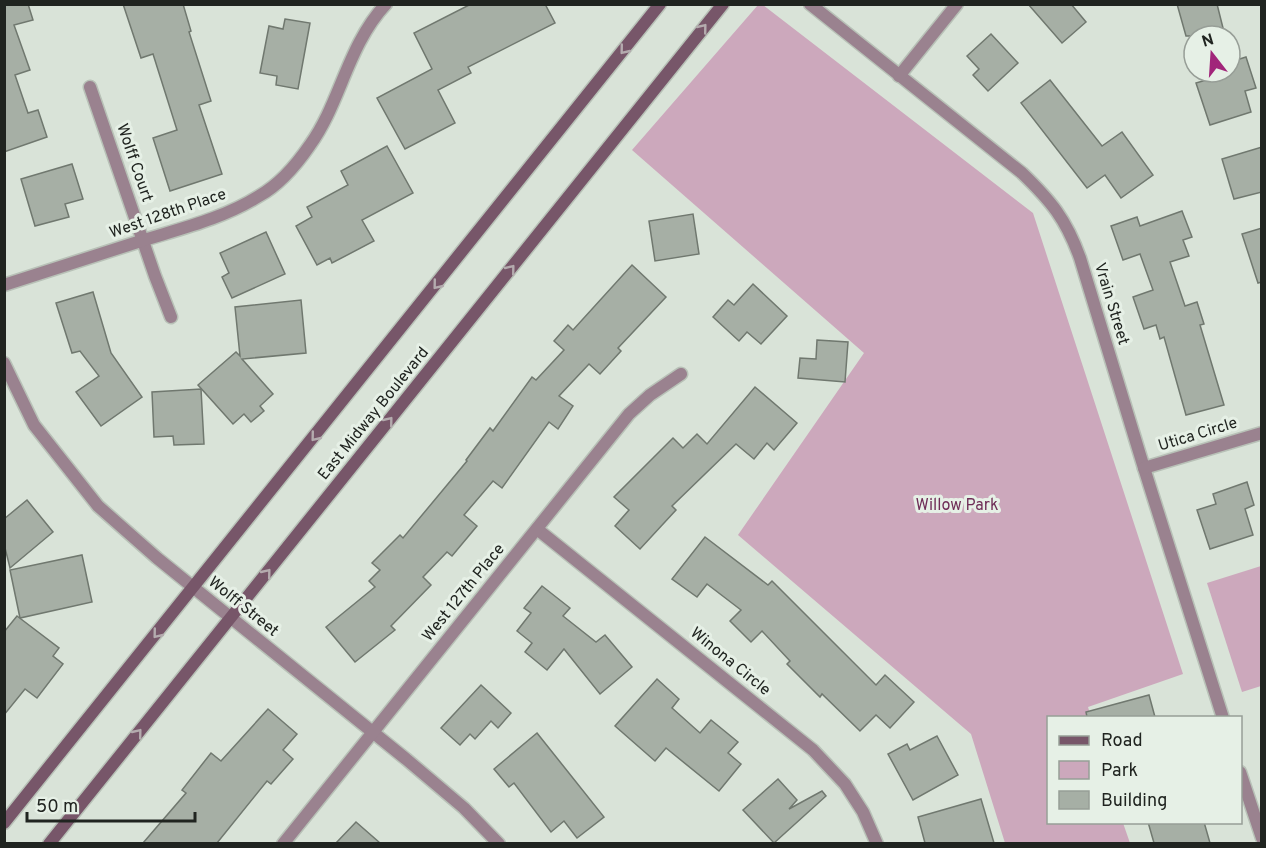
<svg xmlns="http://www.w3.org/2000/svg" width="1266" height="848" font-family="Overpass,sans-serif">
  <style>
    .green { fill: #cca8bc }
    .building { fill: #a6afa5; stroke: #70786f; stroke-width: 1.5 }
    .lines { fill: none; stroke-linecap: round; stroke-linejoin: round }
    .minor-casing { stroke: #b8c1b7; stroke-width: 15 }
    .secondary-casing { stroke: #b8c1b7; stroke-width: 15 }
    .minor { stroke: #9a828f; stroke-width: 12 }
    .secondary { stroke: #775669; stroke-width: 12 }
    .oneway { stroke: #b4abae }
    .labels { text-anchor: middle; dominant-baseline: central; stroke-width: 6; stroke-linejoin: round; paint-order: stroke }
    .street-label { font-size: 16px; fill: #202420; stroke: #e6f0e6 }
    .park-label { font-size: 16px; fill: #6f2d57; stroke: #e6f0e6 }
  </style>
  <rect width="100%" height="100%" fill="#d9e3d8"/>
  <g class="green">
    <polygon points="758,5 763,5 1033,213 1183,674 1088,707 1091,717 1048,718 1048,822 1123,823 1130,843 1005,843 971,734 738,535 864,353 632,150"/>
    <polygon points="1261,566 1261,686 1242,692 1207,583"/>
  </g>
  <g class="building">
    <polygon points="4,4 28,4 33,20 14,25 30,70 15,75 28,113 38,110 47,137 4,152"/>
    <polygon points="123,4 183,4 191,31 189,32 211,101 199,105 222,174 170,191 153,138 177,130 153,54 141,58"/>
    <polygon points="471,4 545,4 555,23 468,67 471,73 438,90 455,123 405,149 377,98 432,69 414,33"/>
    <polygon points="1028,4 1071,4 1086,22 1062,43"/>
    <polygon points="1177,4 1217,4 1224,32 1210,36 1186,36"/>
    <polygon points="285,19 310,23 298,89 276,85 277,76 260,73 269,26 283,29"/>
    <polygon points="991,34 1018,63 988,91 973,75 979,69 967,56"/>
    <polygon points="1246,57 1256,88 1245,91 1251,112 1210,125 1196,83 1230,73 1230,62"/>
    <polygon points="1050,80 1102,146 1122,132 1153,175 1121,198 1105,175 1087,188 1021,103"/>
    <polygon points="387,146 413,193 362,220 374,241 332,263 330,258 317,265 296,226 312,217 307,207 348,185 341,171"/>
    <polygon points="1262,147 1262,192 1234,199 1222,159"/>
    <polygon points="72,164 83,199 65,204 69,217 35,226 21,179"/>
    <polygon points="1182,211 1192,237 1183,240 1189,256 1170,262 1185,306 1197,302 1204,324 1200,325 1224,405 1186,415 1164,337 1160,339 1156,325 1144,329 1133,297 1153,290 1140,254 1123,260 1111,226 1137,217 1140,226"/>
    <polygon points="693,214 699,254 655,261 649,221"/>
    <polygon points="1262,228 1262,282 1258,283 1242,234"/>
    <polygon points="266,232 285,274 232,298 222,277 229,273 220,253"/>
    <polygon points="632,265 666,297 618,348 621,351 600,374 589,364 559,396 573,406 558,429 549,422 502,488 493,481 464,515 477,526 452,556 447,552 423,577 431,585 391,626 395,630 355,662 326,627 375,587 369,581 380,570 372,563 400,535 403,538 467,461 466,460 490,428 493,431 532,377 536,380 564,350 554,341 568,325 573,330"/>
    <polygon points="753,284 787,316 761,344 747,332 739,341 713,317 728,300 734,305"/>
    <polygon points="93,292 111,353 142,397 101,426 76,392 99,376 80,351 72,353 56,303"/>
    <polygon points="301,300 306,353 242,359 273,394 260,406 264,411 251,422 244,414 233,424 198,385 236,352 240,356 235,307"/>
    <polygon points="817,340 848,342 845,382 798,378 800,358 816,359"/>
    <polygon points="755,387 797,423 774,450 767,443 754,459 736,444 672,506 676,510 640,549 615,526 629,510 614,497 673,438 683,448 697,434 707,444"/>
    <polygon points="201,389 204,444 174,445 173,436 154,437 152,392"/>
    <polygon points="1247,482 1254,505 1245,509 1253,535 1210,549 1197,510 1216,504 1213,494"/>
    <polygon points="27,500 53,532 10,568 4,544 4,519"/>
    <polygon points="705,537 768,585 772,581 876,685 885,675 914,702 890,728 876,715 860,731 822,694 820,697 787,664 790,661 762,631 751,642 730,621 741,610 707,584 697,597 672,579"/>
    <polygon points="82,555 92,602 20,618 10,570"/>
    <polygon points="542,586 570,608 563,616 596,642 605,635 632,667 600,694 564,649 547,670 525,652 532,643 517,631 531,613 524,608"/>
    <polygon points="17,616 59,648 53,656 63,664 37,698 25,689 4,715 4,632"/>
    <polygon points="657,679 679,699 672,708 700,733 711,720 738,742 728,753 741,764 719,791 666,748 655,761 615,726"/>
    <polygon points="481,685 511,713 498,728 491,721 475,739 470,734 460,745 441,728"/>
    <polygon points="1149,695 1155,717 1087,717 1086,712"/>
    <polygon points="268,709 297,734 283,750 293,759 271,784 267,781 217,843 143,843 186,793 182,790 211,753 221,761"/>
    <polygon points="537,733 604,817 577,838 564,821 551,832 514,783 509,787 494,769"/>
    <polygon points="937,736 958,775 913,800 888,754 907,744 910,750"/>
    <polygon points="778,779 797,800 789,809 822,791 826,796 774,843 743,810"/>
    <polygon points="981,799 994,843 925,843 918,817"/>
    <polygon points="356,822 380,843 336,843"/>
    <polygon points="1148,822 1204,822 1210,843 1154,843"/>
  </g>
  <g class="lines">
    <g class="minor-casing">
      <g id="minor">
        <path d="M810,4L1022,173C1051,201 1066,219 1080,258L1144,468L1223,718"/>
        <polyline points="899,76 957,4"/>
        <polyline points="90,87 155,276 171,317"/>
        <path d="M4,285C51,270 97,255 144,240C183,228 224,218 259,196C279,185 297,164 310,145C341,102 347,46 386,4"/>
        <polyline points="4,363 34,425 98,506 157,558 406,759 464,808 499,844"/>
        <polyline points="1144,468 1262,433"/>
        <polyline points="537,529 813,750 845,784 863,812 877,844"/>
        <polyline points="1240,772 1262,838"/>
        <polyline points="283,844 629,414 650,395 681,374"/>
      </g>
    </g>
    <g class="secondary-casing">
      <g id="secondary">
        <polyline points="4,823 660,4"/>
        <polyline points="49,844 723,4"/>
      </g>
    </g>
    <use href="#minor" class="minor"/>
    <use href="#secondary" class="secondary"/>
  </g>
  <defs><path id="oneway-chevron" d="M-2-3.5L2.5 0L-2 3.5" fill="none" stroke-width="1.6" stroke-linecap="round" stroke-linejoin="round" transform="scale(1.5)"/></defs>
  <g class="oneway">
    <use href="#oneway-chevron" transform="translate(703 28) rotate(-51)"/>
    <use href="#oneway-chevron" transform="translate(624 50) rotate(129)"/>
    <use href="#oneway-chevron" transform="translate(511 269) rotate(-51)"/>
    <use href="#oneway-chevron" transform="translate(437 285) rotate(129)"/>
    <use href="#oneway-chevron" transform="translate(389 421) rotate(-51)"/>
    <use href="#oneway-chevron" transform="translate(315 437) rotate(129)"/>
    <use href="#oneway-chevron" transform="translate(267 573) rotate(-51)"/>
    <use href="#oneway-chevron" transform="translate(157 634) rotate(129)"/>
    <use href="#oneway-chevron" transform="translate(138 733) rotate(-51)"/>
  </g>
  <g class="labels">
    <g class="street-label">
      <text transform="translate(134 163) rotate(71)">Wolff Court</text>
      <text transform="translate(168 214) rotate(-19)">West 128th Place</text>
      <text transform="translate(1111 304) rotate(73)">Vrain Street</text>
      <text transform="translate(374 414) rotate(-51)">East Midway Boulevard</text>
      <text transform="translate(1198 435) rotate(-17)">Utica Circle</text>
      <text transform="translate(464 593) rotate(-51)">West 127th Place</text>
      <text transform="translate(243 607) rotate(39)">Wolff Street</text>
      <text transform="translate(730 662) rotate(39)">Winona Circle</text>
    </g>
    <g class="park-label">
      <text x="957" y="506">Willow Park</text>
    </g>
  </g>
  <rect width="1266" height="848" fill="none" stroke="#202420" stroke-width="12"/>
  <rect x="1047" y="716" width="195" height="108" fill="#e6f0e6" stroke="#979e97" stroke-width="1.5"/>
  <rect x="1059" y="736" width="30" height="9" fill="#775669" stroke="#979e97" stroke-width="1.5"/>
  <text x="1101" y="746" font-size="18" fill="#202420">Road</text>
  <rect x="1059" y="761" width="30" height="18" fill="#cca8bc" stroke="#979e97" stroke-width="1.5"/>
  <text x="1101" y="776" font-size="18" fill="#202420">Park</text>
  <rect x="1059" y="791" width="30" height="18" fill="#a6afa5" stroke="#979e97" stroke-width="1.5"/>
  <text x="1101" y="806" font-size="18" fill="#202420">Building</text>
  <g transform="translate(1212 54) rotate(343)"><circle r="28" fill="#e6f0e6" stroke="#979e97" stroke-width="1.5"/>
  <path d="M0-4.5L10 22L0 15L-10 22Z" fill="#a1257a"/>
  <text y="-9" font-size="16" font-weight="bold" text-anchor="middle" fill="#202420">N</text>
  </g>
  <path d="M27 812v9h168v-9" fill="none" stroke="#202420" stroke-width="3"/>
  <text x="36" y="812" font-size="18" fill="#202420" stroke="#e6f0e6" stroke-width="4.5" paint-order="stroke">50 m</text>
</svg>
